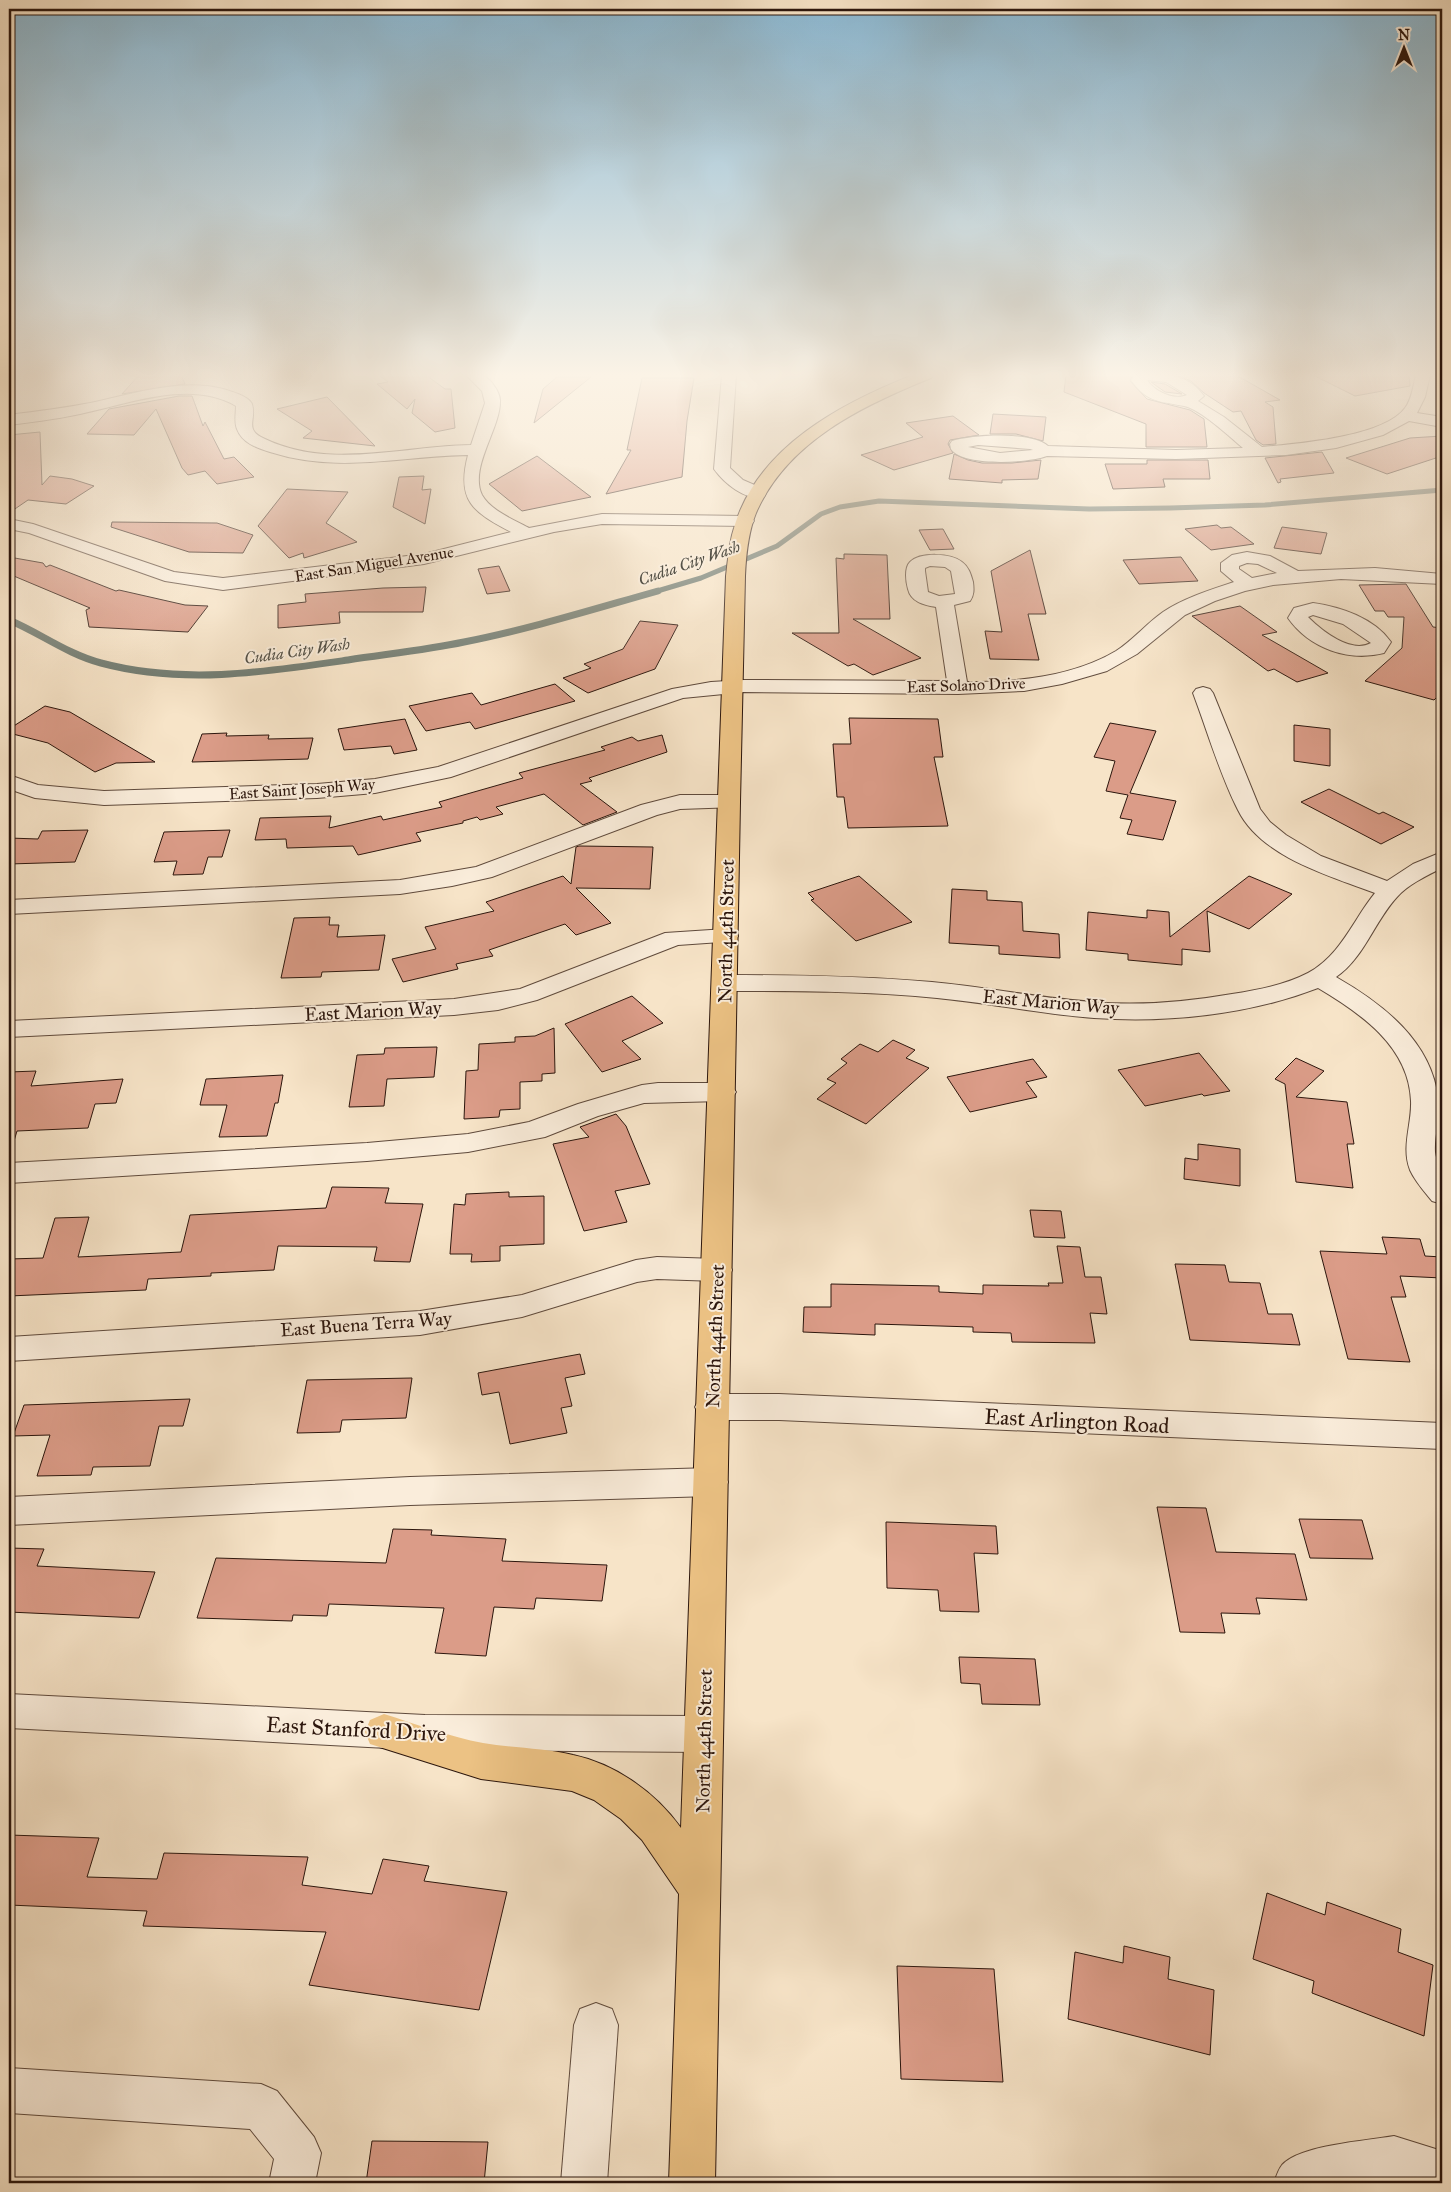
<svg xmlns="http://www.w3.org/2000/svg" width="1451" height="2192" font-family="'IM FELL Great Primer',serif">
  <style>
    .lines { fill: none; stroke-linecap: round; stroke-linejoin: round }
    .stream-far1 { stroke: #707b71; stroke-width: 5 }
    .stream { stroke: #707b71; stroke-width: 7 }
    .building { fill: #db9c88; stroke: #2c160d }
    .minor-casing { stroke: #5f4a3c; stroke-width: 2 }
    .major-casing { stroke: #2c160d; stroke-width: 2 }
    .minor { fill: #faeddb; fill-rule: evenodd }
    .major { fill: #ecc284; fill-rule: evenodd }
    .labels { text-anchor: middle; dominant-baseline: central; stroke-width: 4; stroke-linejoin: round; paint-order: stroke }
    .far-water-label { font-size: 16px; font-style: italic; fill: #545147; stroke: #faeddb }
    .far-street-label { font-size: 16px; fill: #2c160d; stroke: #faeddb }
    .street-label { font-size: 19px; fill: #2c160d; stroke: #faeddb }
    .near-street-label { font-size: 22px; fill: #2c160d; stroke: #faeddb }
  </style>
  <rect width="100%" height="100%" fill="#f7e4c8"/>
  <filter id="stains"><feTurbulence type="fractalNoise" baseFrequency=".004" numOctaves="4"/><feColorMatrix values="0 0 0 0 .2 0 0 0 0 .09 0 0 0 0 .02 0 0 0 .5 -.17"/></filter>
  <radialGradient id="worn" r=".72"><stop offset=".6" stop-color="#630" stop-opacity="0"/><stop offset="1" stop-color="#630" stop-opacity=".3"/></radialGradient>
  <g class="lines">
    <polyline class="stream-far1" points="654,592 701,578 777,546 821,514 840,507 879,501 1089,509 1170,508 1265,505 1442,490"/>
    <path class="stream" d="M9,620C40,633 67,654 101,663C183,685 266,672 348,660C387,654 426,650 464,642C530,629 594,609 658,591"/>
  </g>
  <g class="building">
    <polygon points="139,375 181,375 185,384 122,394"/>
    <polygon points="379,375 432,375 430,378 445,389 451,389 455,428 435,432 412,413 415,399 407,409 377,384 388,382"/>
    <polygon points="1066,375 1133,375 1130,381 1147,399 1190,410 1204,419 1207,447 1146,447 1146,424 1064,392"/>
    <polygon points="1175,375 1236,375 1280,400 1265,402 1273,407 1276,444 1263,445 1256,440 1241,411 1233,412 1204,393 1191,381"/>
    <polygon points="1313,375 1409,375 1410,386 1355,396"/>
    <polygon points="557,377 591,377 534,423 543,389"/>
    <polygon points="642,378 694,378 687,421 682,477 606,494 631,450 627,450"/>
    <polygon points="1151,382 1165,384 1182,394 1165,392"/>
    <polygon points="179,396 192,396 203,426 205,422 224,459 234,457 254,477 217,484 205,471 188,475 182,468 156,409 134,435 87,434 109,409"/>
    <polygon points="327,397 375,446 303,438 312,431 277,409"/>
    <polygon points="993,414 1046,417 1043,441 1016,434 990,434"/>
    <polygon points="953,416 979,435 950,440 948,444 953,453 894,470 861,455 923,437 906,423"/>
    <polygon points="40,432 42,485 50,476 72,479 94,486 66,504 28,500 9,513 9,435"/>
    <polygon points="1442,436 1442,456 1387,474 1346,458 1410,438"/>
    <polygon points="1322,452 1334,473 1280,479 1281,482 1278,483 1265,458"/>
    <polygon points="954,454 968,460 982,463 1012,463 1041,460 1038,479 1002,480 1002,483 949,479"/>
    <polygon points="537,456 591,497 522,511 489,484"/>
    <polygon points="1147,460 1208,460 1210,479 1163,479 1165,487 1113,489 1105,464 1147,464"/>
    <polygon points="424,476 422,490 431,489 425,524 393,507 399,477"/>
    <polygon points="287,489 348,492 326,523 357,542 304,558 303,553 289,558 258,526"/>
    <polygon points="112,522 217,523 253,535 243,553 189,552 111,527"/>
    <polygon points="1217,525 1221,528 1231,527 1254,544 1211,550 1185,529"/>
    <polygon points="1282,527 1327,533 1321,554 1274,548"/>
    <polygon points="943,529 954,549 930,550 919,530"/>
    <polygon points="1030,550 1046,614 1028,614 1039,660 990,659 985,631 1002,632 991,571"/>
    <polygon points="844,554 887,555 890,619 853,619 921,658 873,675 854,664 848,666 792,633 839,633 836,558 844,559"/>
    <polygon points="9,557 43,563 46,567 50,565 116,591 119,590 185,605 208,606 188,632 89,627 86,610 90,608 9,574"/>
    <polygon points="1181,557 1198,581 1139,584 1123,560"/>
    <polygon points="499,566 510,591 487,594 478,569"/>
    <polygon points="1406,584 1433,627 1442,628 1442,692 1434,700 1365,681 1402,648 1404,617 1388,617 1384,611 1375,611 1359,585"/>
    <polygon points="426,587 423,612 339,612 340,623 278,628 278,605 306,602 305,594 383,588"/>
    <polygon points="1240,606 1277,632 1262,635 1328,673 1297,682 1274,669 1268,671 1192,616"/>
    <polygon points="640,621 678,625 655,669 588,693 563,678 591,668 584,664 623,649"/>
    <polygon points="555,684 575,701 475,729 470,722 426,731 409,706 472,693 481,705"/>
    <polygon points="45,706 70,712 155,762 116,763 95,772 48,743 9,733 9,729"/>
    <polygon points="849,718 938,719 943,757 934,757 948,826 848,828 844,797 837,797 833,744 851,744"/>
    <polygon points="405,719 417,750 394,754 391,746 344,750 338,729"/>
    <polygon points="1110,723 1156,731 1130,793 1176,801 1163,840 1127,834 1132,820 1120,818 1128,795 1106,791 1115,761 1094,757"/>
    <polygon points="1294,725 1330,729 1330,766 1294,761"/>
    <polygon points="227,733 226,736 269,735 268,739 313,738 308,759 192,762 202,734"/>
    <polygon points="662,735 667,752 589,778 592,781 580,784 617,812 583,825 544,794 496,807 503,814 480,820 477,817 463,821 463,823 416,833 421,841 358,855 353,846 287,848 286,839 255,840 260,818 331,816 329,828 381,816 383,820 442,807 439,802 523,778 519,773 605,750 601,747 632,737 638,741"/>
    <polygon points="1329,789 1379,814 1383,812 1414,827 1381,844 1301,802"/>
    <polygon points="88,830 75,862 9,864 9,838 38,839 42,831"/>
    <polygon points="230,830 222,857 208,857 203,874 173,875 177,861 154,862 164,832"/>
    <polygon points="579,846 653,847 650,889 576,888 611,923 576,935 565,924 489,950 493,956 456,964 458,969 403,982 392,959 436,949 425,927 494,911 486,902 563,876 571,884 576,847"/>
    <polygon points="859,876 912,922 856,941 811,900 814,899 808,893"/>
    <polygon points="1249,876 1292,894 1249,929 1207,911 1210,952 1182,949 1182,965 1128,960 1128,954 1086,950 1088,912 1147,918 1147,910 1169,912 1170,937"/>
    <polygon points="952,889 987,891 987,900 1022,902 1023,931 1059,934 1060,958 999,954 999,946 949,943"/>
    <polygon points="330,917 329,925 339,925 337,937 385,935 379,970 322,972 321,977 281,978 294,918"/>
    <polygon points="632,996 663,1023 622,1041 641,1059 602,1072 565,1024"/>
    <polygon points="554,1028 555,1073 542,1074 542,1081 520,1082 520,1109 500,1110 499,1117 464,1119 466,1071 478,1070 479,1044 515,1042 515,1037 535,1036"/>
    <polygon points="893,1040 915,1050 906,1058 929,1068 866,1124 817,1099 836,1083 827,1079 847,1063 841,1059 860,1044 878,1052"/>
    <polygon points="437,1047 434,1077 387,1079 384,1106 349,1107 357,1055 384,1054 385,1048"/>
    <polygon points="1199,1053 1230,1091 1204,1096 1202,1094 1145,1106 1118,1070"/>
    <polygon points="1296,1058 1324,1071 1296,1097 1347,1102 1354,1144 1347,1144 1353,1188 1296,1182 1285,1084 1275,1079"/>
    <polygon points="1033,1059 1047,1077 1026,1082 1037,1097 970,1112 947,1077"/>
    <polygon points="36,1071 31,1086 123,1079 116,1103 95,1104 88,1128 17,1131 14,1141 9,1140 9,1072"/>
    <polygon points="283,1075 278,1103 275,1103 267,1136 219,1137 227,1105 200,1105 206,1079"/>
    <polygon points="616,1114 626,1126 650,1184 615,1191 627,1222 584,1231 553,1144 589,1137 580,1127"/>
    <polygon points="1198,1144 1240,1149 1240,1186 1184,1179 1185,1158 1198,1160"/>
    <polygon points="332,1187 389,1188 385,1203 423,1204 410,1262 374,1261 377,1247 278,1246 274,1270 211,1273 211,1276 148,1279 146,1290 9,1296 9,1259 43,1258 55,1218 89,1217 78,1257 181,1252 190,1215 326,1208"/>
    <polygon points="509,1192 509,1197 544,1196 544,1244 500,1246 500,1261 471,1262 472,1254 450,1254 454,1204 465,1205 466,1194"/>
    <polygon points="1030,1210 1061,1211 1065,1238 1034,1237"/>
    <polygon points="1382,1237 1420,1239 1425,1256 1442,1257 1442,1278 1400,1276 1406,1297 1391,1297 1410,1362 1348,1359 1320,1251 1387,1254"/>
    <polygon points="1057,1246 1080,1247 1085,1277 1101,1277 1107,1314 1090,1313 1095,1343 1012,1342 1011,1333 973,1332 973,1327 875,1324 875,1335 803,1332 804,1307 831,1307 831,1284 939,1286 939,1292 983,1294 983,1285 1049,1286 1048,1283 1063,1283"/>
    <polygon points="1175,1264 1225,1265 1229,1282 1260,1283 1268,1314 1292,1314 1300,1345 1190,1340"/>
    <polygon points="580,1354 585,1374 565,1378 572,1406 561,1408 567,1433 510,1444 499,1392 482,1395 478,1373"/>
    <polygon points="412,1378 406,1418 342,1420 340,1432 297,1433 307,1380"/>
    <polygon points="190,1399 183,1426 159,1426 150,1466 93,1467 91,1475 37,1476 50,1435 13,1436 24,1405"/>
    <polygon points="1157,1507 1206,1508 1216,1552 1295,1554 1307,1600 1256,1598 1260,1614 1221,1613 1225,1633 1180,1632"/>
    <polygon points="1299,1519 1362,1520 1373,1559 1310,1558"/>
    <polygon points="886,1522 996,1526 998,1554 974,1553 979,1612 940,1611 938,1590 887,1588"/>
    <polygon points="393,1529 432,1530 431,1535 506,1539 502,1561 607,1565 602,1601 536,1598 534,1609 494,1607 486,1656 435,1653 444,1608 329,1604 327,1616 293,1615 292,1621 197,1618 216,1558 386,1563"/>
    <polygon points="9,1548 44,1549 37,1566 155,1572 139,1618 9,1612"/>
    <polygon points="959,1657 1035,1659 1040,1705 982,1704 980,1684 961,1683"/>
    <polygon points="9,1835 99,1838 87,1877 157,1879 164,1853 308,1857 302,1885 372,1894 383,1859 429,1866 424,1881 507,1892 479,2010 309,1985 326,1932 143,1926 147,1911 9,1905"/>
    <polygon points="1267,1893 1325,1915 1327,1902 1401,1929 1398,1952 1433,1965 1424,2036 1312,1993 1314,1981 1253,1959"/>
    <polygon points="1124,1946 1170,1957 1168,1979 1214,1990 1210,2055 1068,2019 1075,1952 1123,1963"/>
    <polygon points="897,1966 994,1969 1003,2082 901,2079"/>
    <polygon points="372,2141 488,2142 484,2183 366,2183"/>
  </g>
  <g class="lines">
    <g class="minor-casing">
      <g id="minor">
        <path d="M466,375C470,375 477,374 481,375C490,377 501,393 500,402C500,429 469,468 482,495C490,510 514,520 529,528L602,514L745,516L751,517L754,521L751,525L745,526L602,524L554,532L424,564L223,590L165,581L29,533L9,529V519L33,524L174,572L223,578L424,554L511,532C473,512 456,501 468,455C399,456 339,474 270,452C257,448 242,443 237,429C234,422 236,413 236,406C190,379 129,404 80,414C57,419 33,422 9,425V415C38,411 67,408 95,402C131,394 170,382 207,386C217,387 248,394 252,404C257,421 243,429 265,439C330,470 403,446 471,445L485,403L482,391Z"/>
        <path d="M722,375H736L730,468L743,480L764,489L766,493L764,497C745,501 724,483 714,469Z"/>
        <path d="M1135,375C1162,375 1186,371 1204,396L1198,401L1224,417L1262,447C1296,444 1384,437 1405,408C1412,399 1413,386 1416,375H1430L1425,397L1417,413L1442,417V427L1409,421L1383,435L1336,448L1286,455L1176,459L1047,456C1029,463 963,467 951,449L950,444L952,441C973,435 1031,431 1048,446L1176,450L1243,448C1230,437 1200,409 1184,406C1160,401 1147,403 1131,380ZM1147,380L1166,382L1187,395C1174,401 1154,391 1147,380ZM978,445L1030,449L1033,450L1000,453L968,447Z"/>
        <path d="M1247,552L1270,556L1298,571L1375,568L1442,574V584L1341,579L1273,585L1245,591L1215,601L1185,615L1137,654L1107,671L1062,684L1024,691L958,694L744,692L683,698L451,777L375,793L317,798L104,805L35,798L9,789V775L38,785L104,791L317,784L375,779L438,767L672,689L711,682L744,680L947,681L936,607C924,605 911,602 908,589C906,582 904,568 910,562C920,552 951,553 962,562C969,567 971,575 973,582C974,590 974,595 970,601L954,605L967,682C1017,682 1072,677 1116,651C1133,640 1146,624 1163,612C1184,598 1210,590 1234,582L1221,571V563L1232,555ZM1247,563L1258,564L1277,573L1252,578L1239,569V566ZM930,566L945,567L951,571L955,594L939,596L928,592L925,571V568Z"/>
        <path d="M1313,603C1341,607 1374,618 1391,642L1384,653C1349,662 1310,649 1288,618L1294,608ZM1313,615L1343,624L1371,643C1351,654 1322,631 1308,617Z"/>
        <path d="M1203,687L1210,689L1213,693L1260,809L1270,822L1286,835L1321,856L1387,881L1413,864L1442,852V868C1426,876 1409,884 1397,897C1374,922 1364,958 1336,977C1383,1004 1431,1041 1438,1098C1441,1116 1434,1134 1435,1152C1436,1161 1441,1169 1442,1177C1443,1186 1442,1195 1442,1204L1432,1201C1424,1191 1415,1181 1410,1170C1401,1147 1412,1124 1411,1101C1409,1046 1360,1013 1318,988C1249,1015 1167,1023 1094,1018C1041,1014 989,1003 937,998C866,991 796,991 725,991L716,988L712,983L716,978L725,975C794,975 863,976 932,982C986,987 1039,998 1093,1002C1140,1006 1186,1002 1232,994C1258,990 1285,985 1308,973C1341,955 1353,920 1375,893C1330,876 1261,857 1238,810C1220,775 1207,730 1193,693L1196,689Z"/>
        <polygon points="680,795 729,795 737,797 740,802 737,807 680,809 657,815 492,877 452,886 400,894 9,914 9,900 400,880 476,867 641,805"/>
        <polygon points="726,929 735,931 738,936 735,941 678,945 537,1000 498,1010 454,1015 9,1037 9,1021 454,999 520,989 665,933"/>
        <polygon points="658,1083 722,1083 732,1086 736,1092 732,1098 722,1101 644,1103 598,1116 545,1137 468,1152 367,1161 9,1183 9,1163 367,1143 468,1134 529,1122 578,1104 642,1085"/>
        <polygon points="657,1257 717,1259 728,1262 732,1270 728,1278 717,1281 657,1279 637,1282 522,1317 420,1335 9,1361 9,1337 420,1311 522,1295 636,1260"/>
        <polygon points="712,1394 779,1394 1442,1423 1442,1449 779,1420 712,1420 700,1416 695,1407 700,1398"/>
        <polygon points="711,1468 723,1472 728,1482 723,1492 711,1496 410,1505 9,1525 9,1497 410,1477"/>
        <polygon points="9,1694 425,1715 704,1716 718,1722 723,1734 718,1746 704,1752 425,1750 9,1728"/>
        <polygon points="596,2003 612,2009 618,2025 607,2183 561,2183 574,2025 580,2009"/>
        <polygon points="9,2068 261,2084 277,2091 314,2137 321,2153 315,2183 269,2183 274,2159 250,2129 9,2113"/>
        <path d="M1394,2136L1442,2151V2183H1274C1276,2177 1278,2170 1282,2165C1300,2145 1366,2141 1394,2136Z"/>
      </g>
    </g>
    <g class="major-casing">
      <path id="major" d="M913,375H933L931,378C864,405 787,441 756,513C748,533 746,555 745,576L740,802L715,2183H669L679,1894L642,1840L621,1819L594,1800L572,1791L481,1779L370,1744L365,1732L370,1720L384,1714C416,1724 450,1737 483,1743C512,1748 544,1748 573,1755C616,1764 656,1793 681,1828L726,576C728,560 729,543 734,528C757,447 842,403 913,375Z"/>
    </g>
    <use href="#minor" class="minor"/>
    <use href="#major" class="major"/>
  </g>
  <linearGradient id="sky" x2="0" y2="1"><stop stop-color="#8ab8d3"/><stop offset="0.55" stop-color="#fbf3e6"/><stop offset="1" stop-color="#fbf3e6" stop-opacity="0"/></linearGradient>
  <rect width="1451" height="682" fill="url(#sky)"/>
  <g class="labels">
    <g class="far-water-label">
      <text transform="translate(689 563) rotate(-19)">Cudia City Wash</text>
      <text transform="translate(297 651) rotate(-8)">Cudia City Wash</text>
    </g>
    <g class="far-street-label">
      <text transform="translate(374 564) rotate(-9)">East San Miguel Avenue</text>
      <text transform="translate(966 685) rotate(-2)">East Solano Drive</text>
      <text transform="translate(302 789) rotate(-4)">East Saint Joseph Way</text>
    </g>
    <g class="street-label">
      <text transform="translate(726 931) rotate(-89)">North 44th Street</text>
      <text transform="translate(1051 1002) rotate(5)">East Marion Way</text>
      <text transform="translate(373 1011) rotate(-3)">East Marion Way</text>
      <text transform="translate(366 1324) rotate(-4)">East Buena Terra Way</text>
      <text transform="translate(715 1336) rotate(-88)">North 44th Street</text>
      <text transform="translate(704 1741) rotate(-89)">North 44th Street</text>
    </g>
    <g class="near-street-label">
      <text transform="translate(1077 1421) rotate(3)">East Arlington Road</text>
      <text transform="translate(356 1729) rotate(3)">East Stanford Drive</text>
    </g>
  </g>
  <rect width="1451" height="2192" fill="none" stroke="#f7e4c8" stroke-width="30"/>
  <rect x="10" y="10" width="1431" height="2172" fill="none" stroke="#2c160d" stroke-width="2.5"/>
  <rect x="15" y="15" width="1421" height="2162" fill="none" stroke="#2c160d"/>
  <g transform="translate(1404 48)" stroke="#faeddb" stroke-width="4" paint-order="stroke">
  <path d="M0-4L9 19L0 12L-9 19Z" fill="#2c160d"/>
  <text y="-8" font-size="14" font-weight="bold" text-anchor="middle" fill="#2c160d">N</text>
  </g>
  <rect width="100%" height="100%" filter="url(#stains)"/>
  <rect width="100%" height="100%" fill="url(#worn)"/>
</svg>
